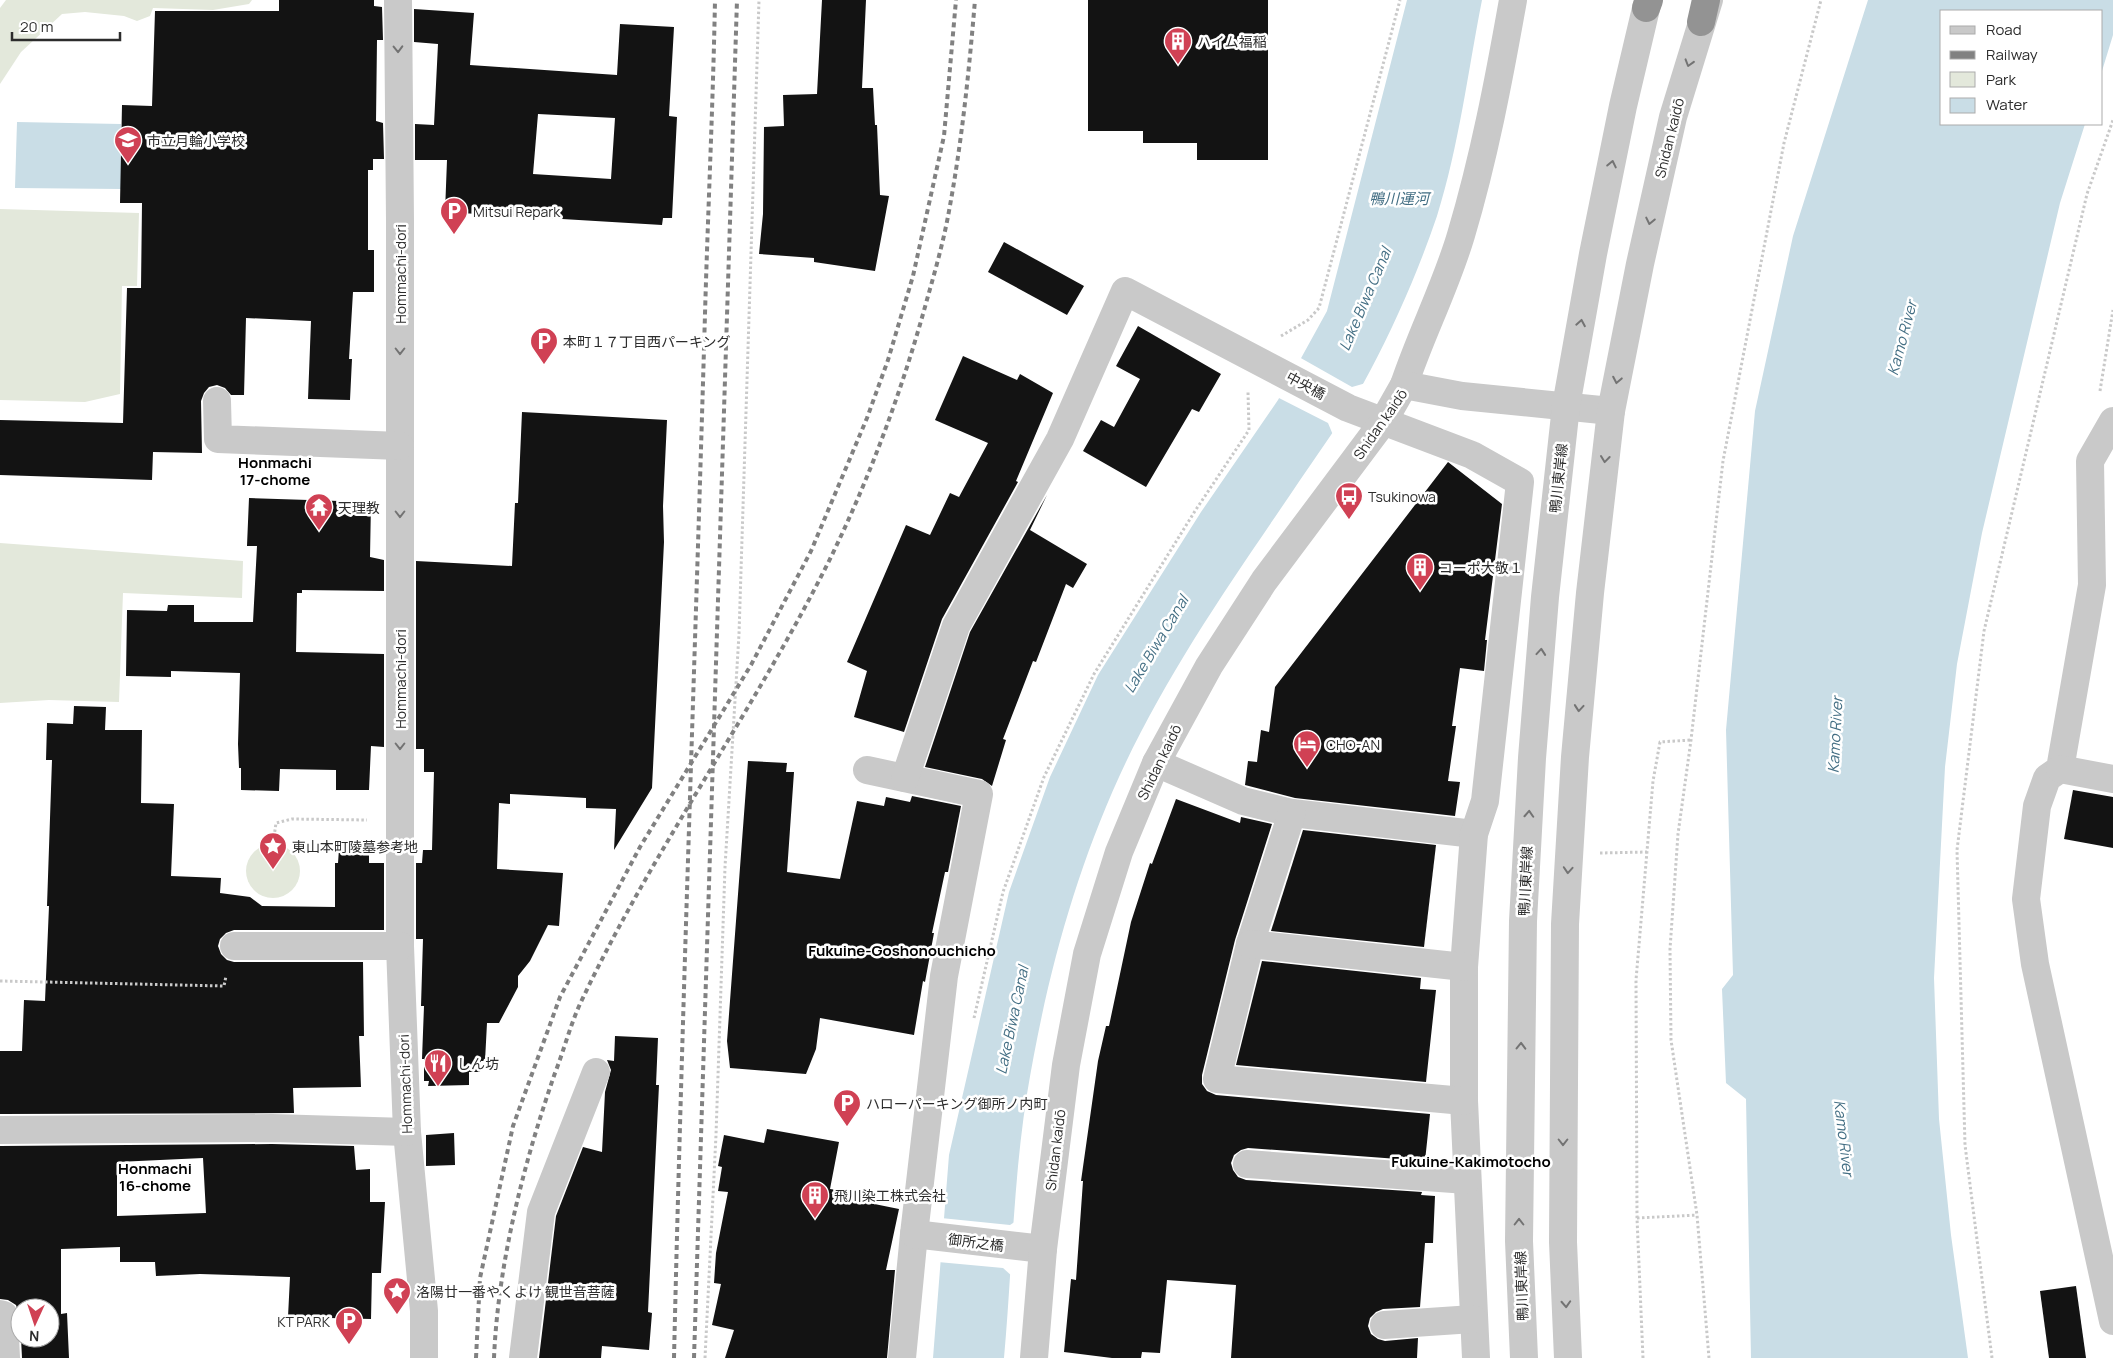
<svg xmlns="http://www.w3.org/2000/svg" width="2113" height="1358" font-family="Manrope,'Noto Sans JP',sans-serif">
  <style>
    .green { fill: #e3e8db }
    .water { fill: #c9dde6 }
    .pier { fill: #fff }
    .building { fill: #131313; fill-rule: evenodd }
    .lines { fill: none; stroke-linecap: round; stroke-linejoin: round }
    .path { stroke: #c9c9c9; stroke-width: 3; stroke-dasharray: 2.5 2.5; stroke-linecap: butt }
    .minor { stroke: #c9c9c9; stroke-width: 28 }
    .highway { stroke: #939393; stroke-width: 28 }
    .rail { stroke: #818181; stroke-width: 4; stroke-dasharray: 5 4; stroke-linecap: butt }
    .oneway { stroke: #737373 }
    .labels { text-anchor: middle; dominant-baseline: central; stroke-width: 5; stroke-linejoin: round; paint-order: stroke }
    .poi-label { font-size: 14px; fill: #2c2c2c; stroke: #fff; text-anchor: start }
    .street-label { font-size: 14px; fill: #2c2c2c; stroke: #fff }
    .water-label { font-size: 15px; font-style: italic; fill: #446f84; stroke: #fff }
    .neighbourhood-label { font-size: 15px; font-weight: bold; fill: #000; stroke: #fff }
  </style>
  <rect width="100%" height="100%" fill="#fff"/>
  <g class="green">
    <polygon points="6,0 252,0 249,4 213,10 153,8 150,16 137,21 124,16 85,12 62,14 21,52 0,84 0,8"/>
    <polygon points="0,209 139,213 137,286 122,286 120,394 85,402 0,400"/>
    <polygon points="0,543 243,561 242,598 123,593 119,702 49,700 0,703"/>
    <circle cx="273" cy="871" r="27"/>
  </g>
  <g class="water">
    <path d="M1407,0H1482C1468,71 1459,146 1437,216C1419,269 1396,322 1370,371C1348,414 1317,454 1290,495C1228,586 1165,676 1119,777C1073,878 1045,985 1027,1094C1013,1182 1012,1270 1004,1358H933L949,1155L1009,892L1050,777L1098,675L1201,512L1278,400L1327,311Z"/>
    <polygon points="1868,0 2113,0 2113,35 2102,71 2102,11 1942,11 1942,124 2085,124 2060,203 1982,533 1957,664 1945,767 1934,978 1939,1119 1951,1235 1968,1358 1751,1358 1746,1099 1726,1083 1722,989 1733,975 1726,730 1755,411 1793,236"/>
    <polygon points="17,122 121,124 121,189 15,188"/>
  </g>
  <g class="pier">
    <polygon points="1299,357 1352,387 1366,383 1333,435 1328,423 1277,397"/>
    <polygon points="941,1218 1010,1225 1016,1221 1013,1277 1003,1268 938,1262"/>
  </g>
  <g class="building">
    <polygon points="279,0 374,0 374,6 382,7 383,40 377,40 376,121 383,123 384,159 373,159 373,170 368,170 368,250 374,250 374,292 353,292 349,359 352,359 350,400 308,399 311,321 246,318 244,395 231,395 225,388 217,385 209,387 204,393 201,401 202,453 153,452 152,480 0,475 0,420 123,423 127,288 141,288 142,203 120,203 122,105 152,106 155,11 279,11"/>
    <polygon points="822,0 866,0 862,88 873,88 875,125 877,125 880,195 889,196 875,271 814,262 814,258 759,254 763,214 764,127 784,126 783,95 817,94"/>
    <polygon points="1088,0 1268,0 1268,160 1197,160 1197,143 1143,143 1143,131 1088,131"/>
    <path d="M414,9L474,13L470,65L617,75L620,24L674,27L669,116L677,117L672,218H663L662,225L445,212L447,160H415V124L434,125L438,44L414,42ZM538,114L615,118L611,179L533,174Z"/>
    <polygon points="1004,242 1084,286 1067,315 988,272"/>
    <polygon points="1138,326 1221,374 1199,412 1192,409 1146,487 1083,451 1101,420 1114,427 1140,379 1116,366"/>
    <polygon points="963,356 1017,380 1020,374 1053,393 1016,481 1018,482 942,619 904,732 854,717 867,671 847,662 906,525 930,535 950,493 959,497 988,443 935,420"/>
    <polygon points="522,412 667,420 663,506 664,542 652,788 614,850 616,809 586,808 586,798 510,794 510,804 499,803 497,869 563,873 559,926 548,925 530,961 518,976 518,987 499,1023 487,1023 485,1061 481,1061 480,1072 469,1072 469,1085 428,1086 429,1081 424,1081 424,1059 422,1059 424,1006 421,1006 423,939 416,939 416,863 422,863 423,850 432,850 434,772 424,772 424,749 416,749 416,561 512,566 515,503 518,503"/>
    <polygon points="1448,462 1502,504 1485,640 1487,640 1484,671 1460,668 1452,726 1456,726 1448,781 1460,782 1455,816 1295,798 1245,785 1248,761 1257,762 1261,730 1269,732 1275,687"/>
    <polygon points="1047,495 1030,530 1087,564 1073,588 1066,584 1036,662 1033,661 1003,739 1006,740 992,786 982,779 925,767 970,632"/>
    <polygon points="249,498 371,502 370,557 384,560 384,591 302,590 302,593 297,593 296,652 384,654 384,747 371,746 369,790 336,790 336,770 280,769 279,791 241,790 241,768 239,768 238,744 240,673 171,671 171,677 126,676 127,610 167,611 168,605 194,605 194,622 253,622 257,546 247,546"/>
    <polygon points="74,706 106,707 105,730 142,730 141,803 174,804 171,876 221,878 220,893 250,897 262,906 335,907 335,863 338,863 339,849 369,849 369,863 384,863 384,930 234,930 226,933 220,939 218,946 221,954 227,960 234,962 363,962 364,1036 359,1036 361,1087 293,1088 294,1113 0,1114 0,1051 22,1051 24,1000 45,1001 49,906 47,906 52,760 46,760 47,723 73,724"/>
    <polygon points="748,761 787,763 786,772 794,772 787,872 840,879 857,801 884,806 886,797 910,802 912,796 961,806 948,872 945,872 932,933 934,933 925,982 923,981 914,1035 820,1018 816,1049 806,1074 730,1068 727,1041"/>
    <polygon points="2073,790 2113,797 2113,848 2064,839"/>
    <polygon points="1176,799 1240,823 1241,817 1272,824 1235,940 1202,1075 1202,1084 1207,1091 1216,1095 1430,1114 1425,1161 1248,1148 1241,1150 1234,1155 1231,1163 1233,1170 1238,1177 1246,1180 1422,1192 1421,1195 1435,1196 1433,1243 1425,1243 1420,1307 1383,1309 1376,1312 1370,1318 1368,1326 1371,1334 1378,1339 1385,1341 1418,1338 1417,1358 1231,1358 1236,1285 1167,1280 1160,1353 1142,1352 1141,1358 1112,1358 1064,1352 1071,1279 1076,1280 1083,1181 1081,1181 1098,1061 1106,1026 1109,1026 1131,922 1150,863 1152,864"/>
    <polygon points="1303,830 1436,845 1424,947 1271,931"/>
    <polygon points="1262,961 1421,978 1420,989 1436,990 1426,1082 1236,1065"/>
    <polygon points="615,1036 658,1038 656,1085 659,1085 648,1312 652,1313 649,1350 602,1346 601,1358 539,1358 556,1216 583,1147 602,1152 605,1092 611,1070 607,1060 614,1061"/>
    <polygon points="767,1129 839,1142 830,1189 837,1190 835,1196 899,1209 886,1270 895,1270 887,1358 725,1358 734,1330 712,1325 721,1284 714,1283 716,1253 728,1192 718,1191 722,1167 718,1166 724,1135 764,1143"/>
    <polygon points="454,1133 455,1165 426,1166 426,1135"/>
    <path d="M272,1144L354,1146L356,1170L370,1169V1202H385L381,1273H372L371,1319L288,1317L290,1277L200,1274L156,1276L155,1262H120V1247L61,1249V1314L67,1313L69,1358H22L21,1338H50V1308H20V1323L19,1314L16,1305L8,1300L0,1299V1146ZM203,1158L206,1213L117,1216V1162Z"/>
    <polygon points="2076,1286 2086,1358 2049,1358 2040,1291"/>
  </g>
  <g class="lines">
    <g class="path">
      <polyline points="1281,336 1308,320 1319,308 1400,0"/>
      <polyline points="2100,391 2113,310"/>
      <polyline points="274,837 276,823 292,819 367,820"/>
      <polyline points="1600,853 1647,852"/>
      <polyline points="0,981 224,986 226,976"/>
      <polyline points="974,1018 1003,892 1044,777 1094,674 1195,511 1249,430 1248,392"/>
      <polyline points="1637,1218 1697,1215"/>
      <polyline points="705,1358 716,1135 725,867 739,634 759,0"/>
      <polyline points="1643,1358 1637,1218 1636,980 1653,781 1660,742 1691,740"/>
      <polyline points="1709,1358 1697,1215 1671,1040 1670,949 1678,834 1691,740 1723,461 1784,143 1821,0"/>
      <polyline points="1992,1358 1965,1145 1957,850 1984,631 2087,194 2113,120"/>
    </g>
    <g class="minor">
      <polyline points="398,0 400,221 400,946 407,1132 424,1311 424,1358"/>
      <path d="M1404,385C1421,334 1446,286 1461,235C1484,158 1499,79 1513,0"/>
      <polyline points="217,401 218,439 400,446"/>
      <polyline points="2113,421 2090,461 2092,585 2060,769 2047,778 2037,806 2026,899 2035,964 2113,1321"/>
      <polyline points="1156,763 1243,801 1292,813 1474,834"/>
      <polyline points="2060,769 2113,779"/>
      <polyline points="867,770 979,794 944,976 914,1234 902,1358"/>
      <polyline points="905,778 956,626 1060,439 1125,291 1348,408 1472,455 1520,482 1485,801 1474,834 1464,967 1464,1101 1476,1358"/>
      <polyline points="1292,813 1250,944 1217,1079 1464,1101"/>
      <polyline points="1250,944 1464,967"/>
      <polyline points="234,946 400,946"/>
      <polyline points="0,1130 272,1128 407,1132"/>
      <polyline points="1247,1164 1467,1180"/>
      <polyline points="914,1234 1043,1249"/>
      <polyline points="0,1314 4,1315 6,1358"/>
      <polyline points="1384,1325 1473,1319"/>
      <polyline points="523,1358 541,1212 596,1072"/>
      <polyline points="1034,1358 1043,1249 1066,1065 1087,954 1119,852 1156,763 1209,666 1264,581 1383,422 1404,385 1462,396 1611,411"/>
      <polyline points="1524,1358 1519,1241 1523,921 1532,758 1545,597 1566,406 1593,254 1623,106 1648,0"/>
      <polyline points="1568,1358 1563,1242 1565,924 1575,757 1590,593 1611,411 1640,264 1673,117 1709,0"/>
    </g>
    <g class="highway">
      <polyline points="1646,8 1649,0"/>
      <polyline points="1701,22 1706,0"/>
    </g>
    <g class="rail">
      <polyline points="476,1358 480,1278 513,1126 560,997 640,847 751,665 811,551 867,418 888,360 913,276 944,136 956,0"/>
      <path d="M494,1358C498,1263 524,1162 555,1073C564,1050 570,1026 580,1004C652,851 752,714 828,563C870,478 903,388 928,296C936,268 944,239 949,211C962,141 969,71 975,0"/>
      <path d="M674,1358C682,1010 695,662 705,314C708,209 713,105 715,0"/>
      <polyline points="694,1358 737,0"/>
    </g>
  </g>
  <defs><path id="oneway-chevron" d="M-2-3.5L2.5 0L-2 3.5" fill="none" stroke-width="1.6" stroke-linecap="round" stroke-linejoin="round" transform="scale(1.25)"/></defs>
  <g class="oneway">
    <use href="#oneway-chevron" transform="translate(398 49) rotate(89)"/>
    <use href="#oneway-chevron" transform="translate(1689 63) rotate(107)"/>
    <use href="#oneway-chevron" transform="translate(1612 164) rotate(-78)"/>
    <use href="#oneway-chevron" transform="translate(1650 221) rotate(102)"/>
    <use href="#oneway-chevron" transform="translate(1581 323) rotate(-80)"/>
    <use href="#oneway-chevron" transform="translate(400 351) rotate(90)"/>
    <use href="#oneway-chevron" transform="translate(1617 380) rotate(101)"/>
    <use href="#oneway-chevron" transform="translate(1605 459) rotate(97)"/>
    <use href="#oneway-chevron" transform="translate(400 514) rotate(90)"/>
    <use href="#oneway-chevron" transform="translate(1541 652) rotate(-85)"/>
    <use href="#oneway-chevron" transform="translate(1579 708) rotate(95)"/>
    <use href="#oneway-chevron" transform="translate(400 746) rotate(90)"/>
    <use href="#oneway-chevron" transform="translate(1529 814) rotate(-87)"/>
    <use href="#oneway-chevron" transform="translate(1568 870) rotate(94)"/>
    <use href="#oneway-chevron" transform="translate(1521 1046) rotate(-89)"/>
    <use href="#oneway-chevron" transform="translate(1563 1142) rotate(90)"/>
    <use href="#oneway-chevron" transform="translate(1519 1222) rotate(-90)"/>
    <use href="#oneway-chevron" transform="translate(1566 1304) rotate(87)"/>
  </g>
  <defs>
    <g id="building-pin" transform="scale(1.4375)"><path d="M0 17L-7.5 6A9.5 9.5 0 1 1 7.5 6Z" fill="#d04154" stroke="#fff"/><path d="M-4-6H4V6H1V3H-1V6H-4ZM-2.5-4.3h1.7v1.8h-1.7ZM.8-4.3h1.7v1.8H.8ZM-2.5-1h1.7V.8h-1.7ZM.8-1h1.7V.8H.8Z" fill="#fff"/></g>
    <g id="school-pin" transform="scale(1.4375)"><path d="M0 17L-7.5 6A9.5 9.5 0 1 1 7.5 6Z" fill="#d04154" stroke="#fff"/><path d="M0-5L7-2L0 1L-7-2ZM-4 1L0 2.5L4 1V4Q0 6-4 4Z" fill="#fff"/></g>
    <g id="parking-pin" transform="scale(1.4375)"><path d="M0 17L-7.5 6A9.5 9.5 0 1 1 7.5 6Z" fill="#d04154" stroke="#fff"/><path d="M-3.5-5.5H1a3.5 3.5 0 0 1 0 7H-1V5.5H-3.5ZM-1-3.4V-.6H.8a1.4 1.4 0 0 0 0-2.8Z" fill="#fff"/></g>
    <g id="bus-pin" transform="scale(1.4375)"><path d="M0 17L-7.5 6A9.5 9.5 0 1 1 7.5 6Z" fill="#d04154" stroke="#fff"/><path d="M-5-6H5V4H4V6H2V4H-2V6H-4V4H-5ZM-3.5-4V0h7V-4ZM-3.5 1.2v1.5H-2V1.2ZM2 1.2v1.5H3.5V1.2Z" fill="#fff"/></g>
    <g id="temple-pin" transform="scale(1.4375)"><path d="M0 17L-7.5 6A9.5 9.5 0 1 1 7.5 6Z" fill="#d04154" stroke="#fff"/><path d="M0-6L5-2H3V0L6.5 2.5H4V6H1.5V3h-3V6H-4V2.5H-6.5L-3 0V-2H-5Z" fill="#fff"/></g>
    <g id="hotel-pin" transform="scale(1.4375)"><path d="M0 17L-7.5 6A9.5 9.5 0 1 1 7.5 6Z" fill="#d04154" stroke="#fff"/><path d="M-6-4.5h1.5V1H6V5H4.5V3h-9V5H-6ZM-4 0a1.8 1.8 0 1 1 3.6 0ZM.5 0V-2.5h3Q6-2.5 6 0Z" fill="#fff"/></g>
    <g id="sight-pin" transform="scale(1.4375)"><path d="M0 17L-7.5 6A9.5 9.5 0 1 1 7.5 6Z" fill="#d04154" stroke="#fff"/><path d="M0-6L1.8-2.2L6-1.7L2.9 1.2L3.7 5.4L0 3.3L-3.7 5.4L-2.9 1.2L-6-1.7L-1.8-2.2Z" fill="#fff"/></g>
    <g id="restaurant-pin" transform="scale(1.4375)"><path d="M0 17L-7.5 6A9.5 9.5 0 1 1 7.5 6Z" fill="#d04154" stroke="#fff"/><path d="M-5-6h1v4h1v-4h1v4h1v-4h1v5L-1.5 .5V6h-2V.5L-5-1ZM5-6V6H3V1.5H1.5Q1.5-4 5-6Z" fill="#fff"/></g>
  </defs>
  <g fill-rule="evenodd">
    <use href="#building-pin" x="1178" y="41"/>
    <use href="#school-pin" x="128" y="140"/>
    <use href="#parking-pin" x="454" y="211"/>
    <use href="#parking-pin" x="544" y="341"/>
    <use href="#bus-pin" x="1349" y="496"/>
    <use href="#temple-pin" x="319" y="507"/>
    <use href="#building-pin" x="1420" y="567"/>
    <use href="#hotel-pin" x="1307" y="744"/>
    <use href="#sight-pin" x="273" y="846"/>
    <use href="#restaurant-pin" x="438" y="1063"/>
    <use href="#parking-pin" x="847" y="1103"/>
    <use href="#building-pin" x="815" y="1195"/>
    <use href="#sight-pin" x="397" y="1291"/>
    <use href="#parking-pin" x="349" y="1321"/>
  </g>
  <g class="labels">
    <g class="poi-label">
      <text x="1197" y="41">ハイム福稲</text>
      <text x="147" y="140">市立月輪小学校</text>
      <text x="473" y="211">Mitsui Repark</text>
      <text x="563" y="341">本町１７丁目西パーキング</text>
      <text x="1368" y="496">Tsukinowa</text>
      <text x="338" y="507">天理教</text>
      <text x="1439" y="567">コーポ大敬１</text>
      <text x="1326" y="744">CHO-AN</text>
      <text x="292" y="846">東山本町陵墓参考地</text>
      <text x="457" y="1063">しん坊</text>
      <text x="866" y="1103">ハローパーキング御所ノ内町</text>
      <text x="834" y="1195">飛川染工株式会社</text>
      <text x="416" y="1291">洛陽廿一番やくよけ 観世音菩薩</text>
      <text x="330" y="1321" text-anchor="end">KT PARK</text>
    </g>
    <g class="street-label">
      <text transform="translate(1669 138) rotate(-76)">Shidan kaidō</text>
      <text transform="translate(400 274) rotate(-90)">Hommachi-dori</text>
      <text transform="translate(1306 385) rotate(28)">中央橋</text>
      <text transform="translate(1380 424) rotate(-55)">Shidan kaidō</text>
      <text transform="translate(1558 478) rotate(-84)">鴨川東岸線</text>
      <text transform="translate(400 679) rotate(-90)">Hommachi-dori</text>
      <text transform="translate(1159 762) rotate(-64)">Shidan kaidō</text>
      <text transform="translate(1525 881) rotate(-87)">鴨川東岸線</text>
      <text transform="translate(405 1084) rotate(-92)">Hommachi-dori</text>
      <text transform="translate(1055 1150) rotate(-83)">Shidan kaidō</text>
      <text transform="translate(976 1242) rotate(7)">御所之橋</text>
      <text transform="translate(1521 1286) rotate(-92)">鴨川東岸線</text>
    </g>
    <g class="water-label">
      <text x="1399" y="198">鴨川運河</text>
      <text transform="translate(1365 299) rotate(-67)">Lake Biwa Canal</text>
      <text transform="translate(1902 338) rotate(-75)">Kamo River</text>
      <text transform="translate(1156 644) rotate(-59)">Lake Biwa Canal</text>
      <text transform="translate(1835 735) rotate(-87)">Kamo River</text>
      <text transform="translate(1012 1020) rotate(-78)">Lake Biwa Canal</text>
      <text transform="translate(1844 1138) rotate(83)">Kamo River</text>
    </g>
    <g class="neighbourhood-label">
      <text x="275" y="462">Honmachi<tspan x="275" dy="17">17-chome</tspan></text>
      <text x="902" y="950">Fukuine-Goshonouchicho</text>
      <text x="1471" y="1161">Fukuine-Kakimotocho</text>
      <text x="155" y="1168">Honmachi<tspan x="155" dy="17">16-chome</tspan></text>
    </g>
  </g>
  <rect x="1940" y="10" width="162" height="115" fill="#ffffff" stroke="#ababab"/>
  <rect x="1950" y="26" width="25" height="8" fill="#c9c9c9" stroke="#ababab"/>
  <text x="1986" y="35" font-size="15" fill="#2c2c2c">Road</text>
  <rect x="1950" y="51" width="25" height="8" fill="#818181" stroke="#ababab"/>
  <text x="1986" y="60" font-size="15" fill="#2c2c2c">Railway</text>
  <rect x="1950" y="72" width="25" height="15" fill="#e3e8db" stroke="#ababab"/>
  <text x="1986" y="85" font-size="15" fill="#2c2c2c">Park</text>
  <rect x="1950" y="98" width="25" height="15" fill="#c9dde6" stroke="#ababab"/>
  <text x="1986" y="110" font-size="15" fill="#2c2c2c">Water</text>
  <g transform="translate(35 1323) rotate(183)"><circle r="24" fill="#ffffff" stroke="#ababab"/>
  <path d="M0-4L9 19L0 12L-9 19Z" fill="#d04154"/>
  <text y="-8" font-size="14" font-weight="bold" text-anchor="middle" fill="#2c2c2c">N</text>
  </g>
  <path d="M12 32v8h108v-8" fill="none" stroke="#2c2c2c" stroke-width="2.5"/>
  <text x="20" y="32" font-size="15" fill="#2c2c2c" stroke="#ffffff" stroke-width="4" paint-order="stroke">20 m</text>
</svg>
